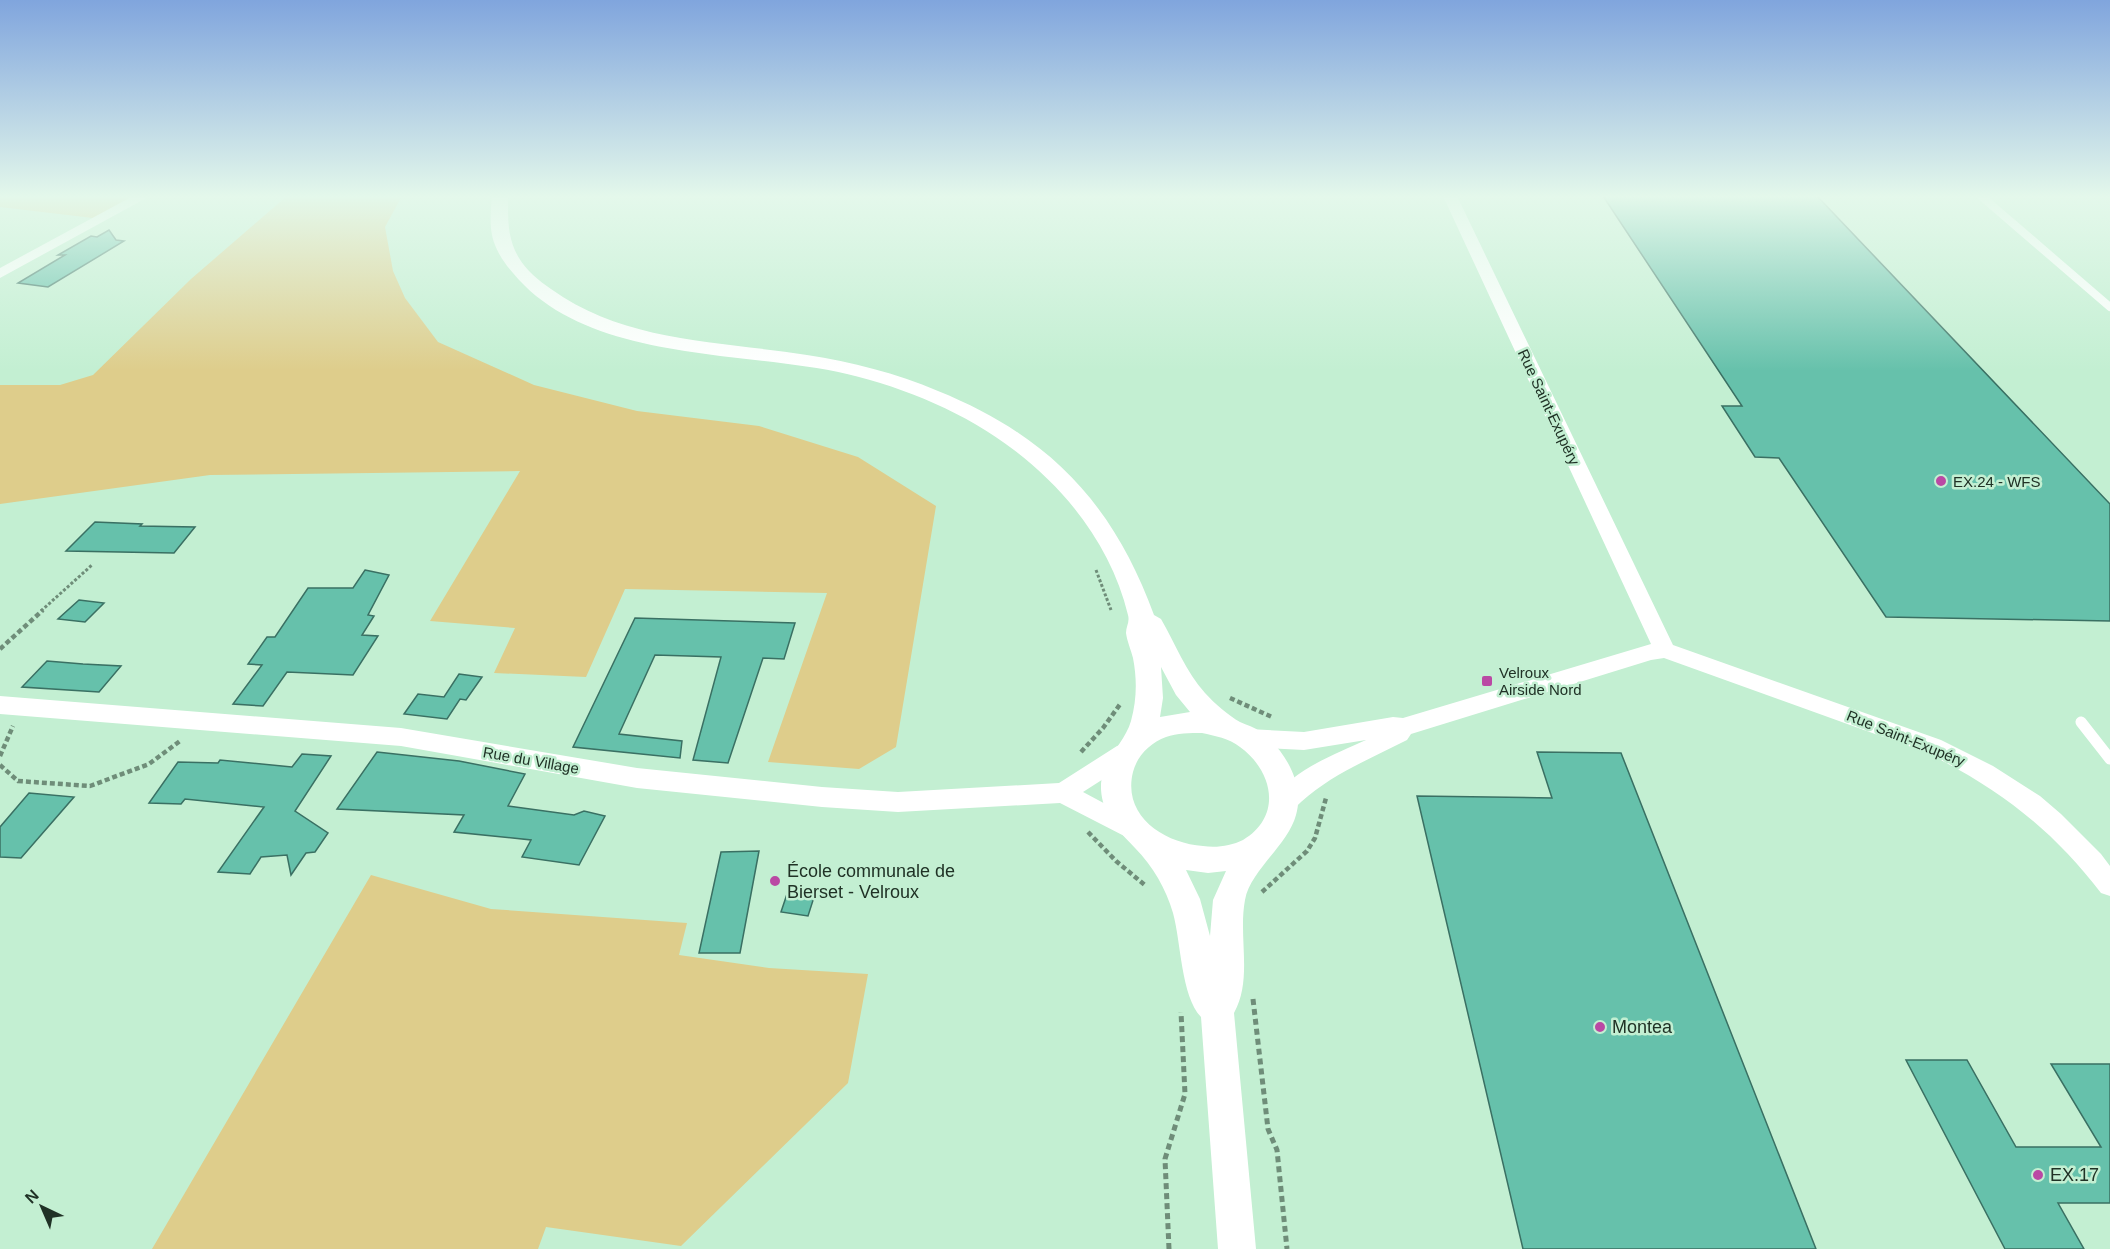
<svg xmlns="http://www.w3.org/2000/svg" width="2110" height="1249" font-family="Arial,sans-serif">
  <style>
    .green { fill: #decd8b }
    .building { fill: #66c1ab; stroke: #3a7063; stroke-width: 1.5 }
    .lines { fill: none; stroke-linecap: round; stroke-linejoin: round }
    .path-far2 { stroke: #6f8d79; stroke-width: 3; stroke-dasharray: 3 2; stroke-linecap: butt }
    .path-far1 { stroke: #6f8d79; stroke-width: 4.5; stroke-dasharray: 5 3; stroke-linecap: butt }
    .path { stroke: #6f8d79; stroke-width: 5; stroke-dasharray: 6 4; stroke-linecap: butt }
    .service-far1 { stroke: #fff; stroke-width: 8 }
    .service { stroke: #fff; stroke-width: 11 }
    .minor { fill: #fff; fill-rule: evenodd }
    .tertiary { fill: #fff; fill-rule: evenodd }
    .poi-dot { fill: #ba49a4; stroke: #c3efd2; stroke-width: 2 }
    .labels { text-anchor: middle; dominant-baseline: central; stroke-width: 5; stroke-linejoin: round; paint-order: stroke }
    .street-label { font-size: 15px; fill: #203226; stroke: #c3efd2 }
    .poi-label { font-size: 15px; fill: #203226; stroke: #c3efd2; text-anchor: start }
    .near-poi-label { font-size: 18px; fill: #203226; stroke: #c3efd2; text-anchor: start }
  </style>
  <rect width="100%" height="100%" fill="#c3efd2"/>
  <g class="green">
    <polygon points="0,196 130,196 134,197 93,218 0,207"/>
    <polygon points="287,196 402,196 385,227 393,271 405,298 438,342 534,385 637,411 759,426 858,457 936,506 896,747 859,769 768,762 827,593 625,589 586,677 494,673 515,628 430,621 520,471 210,475 0,504 0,385 60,385 93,375 191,279"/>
    <polygon points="371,875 491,909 687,923 679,955 769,968 868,974 848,1083 681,1246 546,1227 538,1249 152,1249"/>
  </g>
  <g class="building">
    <polygon points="1603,196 1817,196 2110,504 2110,621 1886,617 1779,458 1755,457 1722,406 1742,406"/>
    <polygon points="109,230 116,240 124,241 48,287 18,283 65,255 58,255 91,236 97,237"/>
    <polygon points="95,522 142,524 140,526 195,527 174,553 66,551"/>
    <polygon points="365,570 389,575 368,615 374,616 362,635 378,636 353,675 287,672 263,706 233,704 262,665 248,664 267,637 275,637 308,588 353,588"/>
    <polygon points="79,600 104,603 85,622 58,619"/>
    <polygon points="635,618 795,623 784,659 763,658 728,763 693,760 721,657 655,655 619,734 682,741 680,758 573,747"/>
    <polygon points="47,661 83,664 121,666 99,692 22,687"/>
    <polygon points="459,674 482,677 466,700 460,699 447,719 404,714 418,694 444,697"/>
    <polygon points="377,752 459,761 525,774 508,806 574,815 584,811 605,816 579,865 522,857 531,840 454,832 464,815 337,809"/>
    <polygon points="1537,752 1621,753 1816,1249 1523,1249 1417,796 1552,798"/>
    <polygon points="302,754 331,756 295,811 328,833 315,852 306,853 291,875 287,855 261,857 250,874 218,872 264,807 185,799 181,804 149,803 178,762 218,763 220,760 292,767"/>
    <polygon points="29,793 74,797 21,858 0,857 0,827"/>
    <polygon points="759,851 740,953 699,953 721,852"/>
    <polygon points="789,888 816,891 808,916 781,912"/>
    <polygon points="1906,1060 1967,1060 2016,1147 2101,1147 2051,1064 2110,1064 2110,1203 2058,1203 2084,1249 2005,1249"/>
  </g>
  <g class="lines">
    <g class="path-far2">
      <polyline points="1096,570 1111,610"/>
      <polyline points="41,611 92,565"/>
    </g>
    <g class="path-far1">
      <polyline points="0,649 43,610"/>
      <polyline points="1230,698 1272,717"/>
      <polyline points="1081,752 1103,728 1121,703"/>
      <polyline points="0,756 13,726"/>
      <polyline points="0,765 18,781 90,786 149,764 180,741"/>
      <polyline points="1088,832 1116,861 1146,886"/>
      <polyline points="1262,892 1307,851 1315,838 1326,798"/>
    </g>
    <g class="path">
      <polyline points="1253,999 1268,1129 1277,1150 1287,1249"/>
      <polyline points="1169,1249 1165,1159 1185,1094 1181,1012"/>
    </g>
    <polyline class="service-far1" points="1981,196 2110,307"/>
    <polyline class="service" points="2081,722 2110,759"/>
    <g class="minor">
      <polygon points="133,196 150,196 0,278 0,268"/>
      <path d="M1443,196H1457L1673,645L1941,740L1993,766L2040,796L2061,814L2101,854L2110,866V896L2101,893C2051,828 1998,788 1925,752L1664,658L1651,660L1411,734L1407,740C1370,759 1332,774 1301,802C1293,810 1288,813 1276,809L1273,802C1288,771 1336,754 1366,740L1304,750L1249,747L1241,744L1238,738L1241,732L1249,729L1304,732L1393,717L1403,718L1651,644Z"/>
      <polygon points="0,696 401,728 637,768 822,787 898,792 1059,783 1117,746 1125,744 1133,746 1137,753 1133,760 1083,792 1141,823 1144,830 1141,837 1132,840 1060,803 898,812 822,807 637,788 401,746 0,714"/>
    </g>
    <path class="tertiary" d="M492,196H508C508,218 507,238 519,258C526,270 539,281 551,289C626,343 720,341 807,355C852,362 896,373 938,391C1049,436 1113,503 1154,615L1161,619C1175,643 1186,672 1205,693C1214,703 1229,716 1240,722C1247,725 1254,727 1261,732C1285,750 1305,784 1296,815C1288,845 1250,871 1245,900C1238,937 1253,979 1234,1013L1256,1249H1218L1201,1017C1181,996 1181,942 1173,913C1166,889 1153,866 1135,848C1122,834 1108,822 1103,802C1093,763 1123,749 1131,721C1137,699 1137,679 1133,658C1131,650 1127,641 1126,633C1126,626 1130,622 1128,615C1112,548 1068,491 1014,450C966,413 906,388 847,374C743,350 587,363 513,273C502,261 492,244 491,228C490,218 491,206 492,196ZM1161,667L1176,695L1190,712L1160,717L1163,698ZM1202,733C1215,736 1229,738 1240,747C1273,771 1283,816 1243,840C1231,846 1216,848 1203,846C1164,843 1122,816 1133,772C1137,756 1150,743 1166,737C1177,733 1190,733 1202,733ZM1186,870L1208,873L1226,871L1213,900L1210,936L1200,899Z"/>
  </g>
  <linearGradient id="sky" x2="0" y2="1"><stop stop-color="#80a5dd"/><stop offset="0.53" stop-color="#e4f8eb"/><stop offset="1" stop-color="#e4f8eb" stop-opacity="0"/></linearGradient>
  <rect width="2110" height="371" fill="url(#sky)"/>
  <g class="poi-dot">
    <circle cx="1941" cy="481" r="6"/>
    <rect x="1481" y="675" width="12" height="12" rx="3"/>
    <circle cx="775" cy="881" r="6"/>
    <circle cx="1600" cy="1027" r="6"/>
    <circle cx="2038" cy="1175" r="6"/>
  </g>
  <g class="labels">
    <g class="street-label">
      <text transform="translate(1549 407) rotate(65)">Rue Saint-Exupéry</text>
      <text transform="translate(1906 738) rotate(22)">Rue Saint-Exupéry</text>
      <text transform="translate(531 760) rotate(10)">Rue du Village</text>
    </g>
    <g class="poi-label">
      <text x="1953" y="481">EX.24 - WFS</text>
      <text x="1499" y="672">Velroux<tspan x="1499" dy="17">Airside Nord</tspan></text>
    </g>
    <g class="near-poi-label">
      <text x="787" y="871">École communale de<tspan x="787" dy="21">Bierset - Velroux</tspan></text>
      <text x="1612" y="1027">Montea</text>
      <text x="2050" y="1175">EX.17</text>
    </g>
  </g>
  <g transform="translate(42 1207) rotate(316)" stroke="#c3efd2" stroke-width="4.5" paint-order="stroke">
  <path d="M0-4.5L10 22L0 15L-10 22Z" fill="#203226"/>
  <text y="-9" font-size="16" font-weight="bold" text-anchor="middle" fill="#203226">N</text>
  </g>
</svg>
